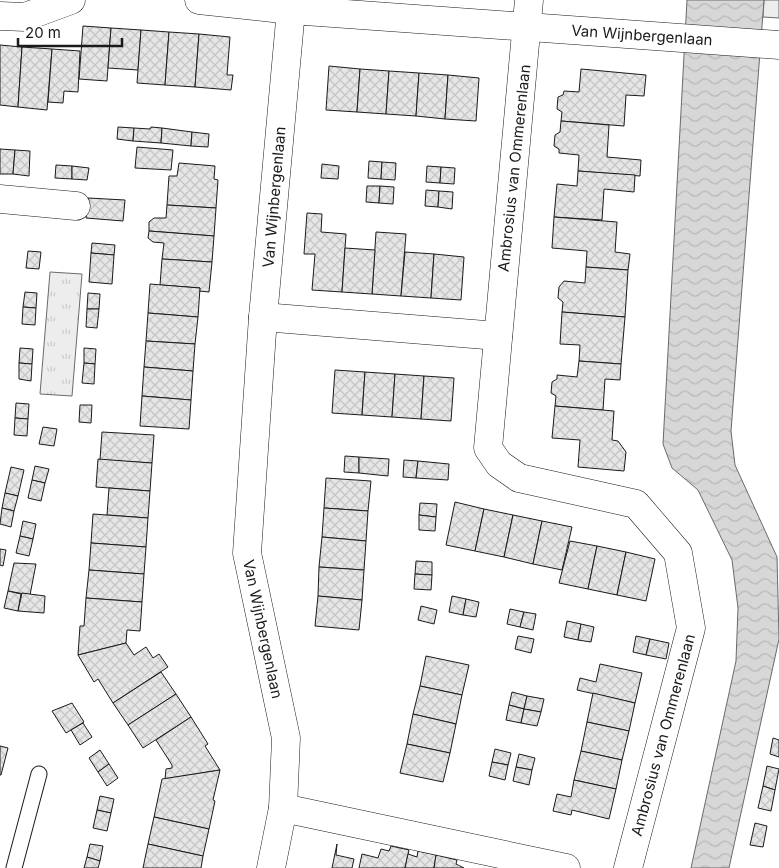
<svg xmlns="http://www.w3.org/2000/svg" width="779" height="868" font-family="Inter,sans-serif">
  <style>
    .built { fill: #ededed; stroke: #6a6a6a }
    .park { fill: url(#park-tufts); stroke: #6a6a6a }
    .water { fill: url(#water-waves); stroke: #6a6a6a }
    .building { fill: url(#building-cross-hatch); stroke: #1a1a1a }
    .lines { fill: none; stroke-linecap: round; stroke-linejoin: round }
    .lane-casing { stroke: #1a1a1a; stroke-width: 17 }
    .street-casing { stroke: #1a1a1a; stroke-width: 29 }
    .secondary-casing { stroke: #1a1a1a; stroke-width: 29 }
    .lane { stroke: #fff; stroke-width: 15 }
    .street { stroke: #fff; stroke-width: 28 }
    .secondary { stroke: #fff; stroke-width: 28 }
    .labels { text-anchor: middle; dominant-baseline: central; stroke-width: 4; stroke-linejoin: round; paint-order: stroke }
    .street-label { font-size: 15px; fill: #1a1a1a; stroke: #fff }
  </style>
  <defs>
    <pattern id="park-tufts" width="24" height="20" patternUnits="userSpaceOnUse" patternTransform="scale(1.25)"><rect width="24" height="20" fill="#ededed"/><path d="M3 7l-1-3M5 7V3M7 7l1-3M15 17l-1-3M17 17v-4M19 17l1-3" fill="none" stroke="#cbcbcb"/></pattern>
    <pattern id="water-waves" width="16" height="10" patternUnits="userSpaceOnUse" patternTransform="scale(1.25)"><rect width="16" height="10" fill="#d7d7d7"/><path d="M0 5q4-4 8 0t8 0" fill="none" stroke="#b8b8b8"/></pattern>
    <pattern id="building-cross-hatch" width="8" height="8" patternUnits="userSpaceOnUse" patternTransform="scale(1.25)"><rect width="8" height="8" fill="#e6e6e6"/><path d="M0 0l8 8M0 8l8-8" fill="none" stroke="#c5c5c5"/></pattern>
  </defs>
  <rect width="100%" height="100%" fill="#fff"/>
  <polygon class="built" points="764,0 779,0 779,18 763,17"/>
  <polygon class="park" points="50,272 82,274 72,396 40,394"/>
  <polygon class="water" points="687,0 764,0 731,431 735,465 777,557 779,639 729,868 691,868 736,661 738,608 732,560 698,490 672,468 663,444"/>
  <g class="building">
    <polygon points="83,26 111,28 107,81 79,79"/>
    <polygon points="111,28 141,30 138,70 108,68"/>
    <polygon points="141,30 169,32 165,85 137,83"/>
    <polygon points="169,32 199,34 195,87 165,85"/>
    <polygon points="199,34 230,37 227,75 233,75 231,90 195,87"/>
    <polygon points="0,45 22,47 18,107 0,105"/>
    <polygon points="22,47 52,49 47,110 18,107"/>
    <polygon points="52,49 80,51 78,92 64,91 63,103 48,102"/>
    <polygon points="329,66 360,69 357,112 326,110"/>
    <polygon points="360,69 389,71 386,114 357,112"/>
    <polygon points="581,69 646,75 644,96 626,95 624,126 561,121 562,112 557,109 558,97 563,95 564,91 579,92"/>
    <polygon points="389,71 419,73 416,116 386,114"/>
    <polygon points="419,73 448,75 445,119 416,116"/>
    <polygon points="448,75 479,78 476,121 445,119"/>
    <polygon points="561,121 609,125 607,157 641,160 640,176 578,171 579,155 559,153 559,149 554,146 555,135 560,132"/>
    <polygon points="118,127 134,128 133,141 117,139"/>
    <polygon points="151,127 162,128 161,143 133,141 134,128 150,129"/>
    <polygon points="162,128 192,132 191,146 161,143"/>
    <polygon points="192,132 209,134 208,147 191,146"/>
    <polygon points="137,147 173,150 171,170 135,168"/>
    <polygon points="0,149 15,150 13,174 0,174"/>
    <polygon points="15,150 30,151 29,176 13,174"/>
    <polygon points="369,161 382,162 381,179 368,178"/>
    <polygon points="382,162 396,163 395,180 381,179"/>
    <polygon points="179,163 215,166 214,179 218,180 216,208 167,205 169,176 177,176"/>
    <polygon points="322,164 339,166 338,179 321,178"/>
    <polygon points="56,165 72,166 72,179 55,178"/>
    <polygon points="72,166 89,168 87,180 72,179"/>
    <polygon points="427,166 441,167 440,183 426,182"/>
    <polygon points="441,167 455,168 454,184 440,183"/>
    <polygon points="578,171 635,175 634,192 604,189 602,220 554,217 557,184 577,186"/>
    <polygon points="367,186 380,186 379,203 366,202"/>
    <polygon points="380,186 394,187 393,204 379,203"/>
    <polygon points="426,190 439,191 438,207 425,206"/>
    <polygon points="439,191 453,192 452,209 438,207"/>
    <polygon points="88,198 125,200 123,221 86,218"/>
    <polygon points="167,205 216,208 214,236 149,231 149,222 154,218 166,218"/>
    <polygon points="307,213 322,214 321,232 346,234 342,292 312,290 315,254 304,254"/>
    <polygon points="554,217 617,222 615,252 630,254 628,270 586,267 587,251 552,248"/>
    <polygon points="149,231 214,236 212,262 162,259 164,243 153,242 148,238"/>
    <polygon points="376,232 406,234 401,296 372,294"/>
    <polygon points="92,243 115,245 114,255 91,253"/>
    <polygon points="345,248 375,250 372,294 342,292"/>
    <polygon points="28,251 41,252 39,269 26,268"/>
    <polygon points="405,252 434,254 431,298 401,296"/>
    <polygon points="91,253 114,255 112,284 89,282"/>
    <polygon points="434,254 464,257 461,300 431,298"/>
    <polygon points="162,259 212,262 209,292 199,291 200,288 160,285"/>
    <polygon points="586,267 628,270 625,317 562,312 563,302 558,298 559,287 564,281 585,283"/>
    <polygon points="150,284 200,288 198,317 148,313"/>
    <polygon points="25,292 37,293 36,308 23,307"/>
    <polygon points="88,293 100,294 99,309 87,309"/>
    <polygon points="23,307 36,308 35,325 22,324"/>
    <polygon points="87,309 99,309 97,328 86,327"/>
    <polygon points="562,312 625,317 621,364 579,361 580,345 560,344"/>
    <polygon points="148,313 198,317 195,344 146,341"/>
    <polygon points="146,341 195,344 193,371 144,367"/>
    <polygon points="20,348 33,349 32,364 19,363"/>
    <polygon points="84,348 96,349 95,364 84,363"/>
    <polygon points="579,361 621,364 620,380 605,379 603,410 555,406 556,396 551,393 552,382 557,379 557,375 577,377"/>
    <polygon points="19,363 32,364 31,381 19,379"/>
    <polygon points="84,363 95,364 94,384 82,383"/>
    <polygon points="144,367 193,371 191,400 142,396"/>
    <polygon points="335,370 365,372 362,415 332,413"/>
    <polygon points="365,372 395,374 392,417 362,415"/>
    <polygon points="395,374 424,376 421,419 392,417"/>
    <polygon points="424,376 454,378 451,421 421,419"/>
    <polygon points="142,396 191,400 189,429 140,426"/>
    <polygon points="16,403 29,404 28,419 15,418"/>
    <polygon points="80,405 92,405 91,423 79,422"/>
    <polygon points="555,406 614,411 612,440 618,441 626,452 624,471 578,467 580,440 552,438"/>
    <polygon points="15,418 28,419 27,436 14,435"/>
    <polygon points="43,427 57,429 54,446 39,444"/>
    <polygon points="102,432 154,435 152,463 100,460"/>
    <polygon points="345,456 359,457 359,473 344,472"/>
    <polygon points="359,457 389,459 388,476 359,473"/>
    <polygon points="98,459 152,463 150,491 96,487"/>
    <polygon points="404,460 418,461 416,478 403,477"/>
    <polygon points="418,461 449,464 448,480 416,478"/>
    <polygon points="35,466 49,469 45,483 32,480"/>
    <polygon points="11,467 24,470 18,496 5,493"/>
    <polygon points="326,478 371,481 368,511 324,508"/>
    <polygon points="32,480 45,483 41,501 28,498"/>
    <polygon points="109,488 150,491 148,518 107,515"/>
    <polygon points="5,493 18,496 14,511 2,508"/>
    <polygon points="455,502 484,509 475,551 446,545"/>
    <polygon points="420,503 437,504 436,517 419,515"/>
    <polygon points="2,508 14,511 11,527 0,524"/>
    <polygon points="324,508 368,511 366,541 322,537"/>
    <polygon points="484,509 513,515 504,557 475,551"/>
    <polygon points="93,514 148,518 146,547 91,543"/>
    <polygon points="419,515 436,517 435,531 419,530"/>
    <polygon points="513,515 542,521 533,564 504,557"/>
    <polygon points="23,521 36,524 33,539 20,536"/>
    <polygon points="542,521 572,527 562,570 533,564"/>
    <polygon points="20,536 33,539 29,556 16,553"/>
    <polygon points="322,537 366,541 364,570 319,567"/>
    <polygon points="570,541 597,546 588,589 559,583"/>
    <polygon points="91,543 146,547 144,574 89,570"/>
    <polygon points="597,546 626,552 617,595 588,589"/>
    <polygon points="0,549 6,550 3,566 0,565"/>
    <polygon points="626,552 655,559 646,601 617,595"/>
    <polygon points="416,561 432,562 432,575 415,574"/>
    <polygon points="14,563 36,564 30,595 8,591"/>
    <polygon points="319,567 364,570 362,600 318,596"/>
    <polygon points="89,570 144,574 142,602 86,598"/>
    <polygon points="415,574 432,575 431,590 414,589"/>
    <polygon points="8,591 21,594 18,611 4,608"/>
    <polygon points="22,593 45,596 44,613 18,611"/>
    <polygon points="318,596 362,600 359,630 315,626"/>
    <polygon points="452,596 466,599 463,615 449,612"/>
    <polygon points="86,598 142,602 140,631 127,630 126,643 78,655 80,626 84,626"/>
    <polygon points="466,599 479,602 476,617 463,615"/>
    <polygon points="421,606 437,610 434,624 418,620"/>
    <polygon points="510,609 524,612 520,627 507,624"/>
    <polygon points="524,612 536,614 533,630 520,627"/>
    <polygon points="567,621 581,624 578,640 564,637"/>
    <polygon points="581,624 594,627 591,642 578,640"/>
    <polygon points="518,636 534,639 531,653 515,649"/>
    <polygon points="636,636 650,639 646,655 633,652"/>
    <polygon points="650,639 669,643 666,659 646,655"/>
    <polygon points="126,643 134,655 146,647 153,658 159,654 168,667 113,703 98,679 94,682 78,655"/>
    <polygon points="426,656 469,665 462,695 420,686"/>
    <polygon points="600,664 642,673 635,703 577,690 580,678 596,682"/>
    <polygon points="161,672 176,694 128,725 113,703"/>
    <polygon points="420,686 462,695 456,724 413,714"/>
    <polygon points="512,692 527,696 524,709 509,705"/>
    <polygon points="593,693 635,703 629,731 587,722"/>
    <polygon points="176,694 191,717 143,748 128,725"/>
    <polygon points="527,696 544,699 541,712 524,709"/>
    <polygon points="72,703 84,722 66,733 52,711"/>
    <polygon points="509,705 524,709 521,723 506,720"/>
    <polygon points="524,709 541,712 537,726 521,723"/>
    <polygon points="413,714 456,724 450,753 407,744"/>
    <polygon points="191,717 208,744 205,746 220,770 165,779 166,769 172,768 172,765 156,740"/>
    <polygon points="587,722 629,731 622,760 581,751"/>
    <polygon points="83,723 92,737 80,745 71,730"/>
    <polygon points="773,738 779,740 779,757 770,754"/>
    <polygon points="407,744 450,753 443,782 400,773"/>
    <polygon points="0,746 8,748 1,775 0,775"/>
    <polygon points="495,749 511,753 508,765 492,762"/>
    <polygon points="100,750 109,764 98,772 89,758"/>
    <polygon points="581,751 622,760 616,789 574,780"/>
    <polygon points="519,754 535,758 532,770 516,767"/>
    <polygon points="492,762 508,765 505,780 489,776"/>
    <polygon points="109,764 118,778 107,786 98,772"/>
    <polygon points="767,766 779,769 775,790 763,786"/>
    <polygon points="516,767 532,770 529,785 513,781"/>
    <polygon points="220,770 213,800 215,801 209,829 154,817 162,779"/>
    <polygon points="574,780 616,789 609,819 572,810 571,815 553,811 557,794 571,797"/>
    <polygon points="763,786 775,790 771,811 758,808"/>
    <polygon points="100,796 114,799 111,813 97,810"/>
    <polygon points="97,810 111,813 107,831 93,828"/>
    <polygon points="154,817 209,829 203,856 148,844"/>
    <polygon points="755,823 767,826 763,847 750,845"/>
    <polygon points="90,844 103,846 100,861 87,857"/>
    <polygon points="148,844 203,856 201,868 143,868"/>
    <polygon points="337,844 336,855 354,859 352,868 332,868"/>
    <polygon points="391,846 409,850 405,868 359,868 362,854 378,858 381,849 389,851"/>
    <polygon points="418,851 436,855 434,868 405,868 408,854 417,857"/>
    <polygon points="436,855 457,860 456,864 464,868 434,868"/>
    <polygon points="87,857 100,861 98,868 84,868"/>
  </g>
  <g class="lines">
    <g class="lane-casing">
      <polyline id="lane" points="14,868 39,774"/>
    </g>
    <g class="street-casing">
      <g id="street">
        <polyline points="199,0 291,10"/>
        <polyline points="529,0 488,448 499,464 519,478 636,504 678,553 691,628 628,868"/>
        <polyline points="0,16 25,17 71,0"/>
        <polyline points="0,199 76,206"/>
        <polyline points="263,317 498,336"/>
        <polyline points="283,808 566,868"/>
      </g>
    </g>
    <g class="secondary-casing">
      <polyline id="secondary" points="271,868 283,808 286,738 247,553 263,317 291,10 779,45"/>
    </g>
    <use href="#lane" class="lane"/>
    <use href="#street" class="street"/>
    <use href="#secondary" class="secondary"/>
  </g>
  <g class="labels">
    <g class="street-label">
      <text transform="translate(642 35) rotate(4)">Van Wijnbergenlaan</text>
      <text transform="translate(514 168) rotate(-84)">Ambrosius van Ommerenlaan</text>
      <text transform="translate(274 197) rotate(-85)">Van Wijnbergenlaan</text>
      <text transform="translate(263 629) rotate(78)">Van Wijnbergenlaan</text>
      <text transform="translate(663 735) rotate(-75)">Ambrosius van Ommerenlaan</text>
    </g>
  </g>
  <path d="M18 38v8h104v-8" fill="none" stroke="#1a1a1a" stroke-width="2.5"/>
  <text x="25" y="38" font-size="15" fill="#1a1a1a" stroke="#ffffff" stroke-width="4" paint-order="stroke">20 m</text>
</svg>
